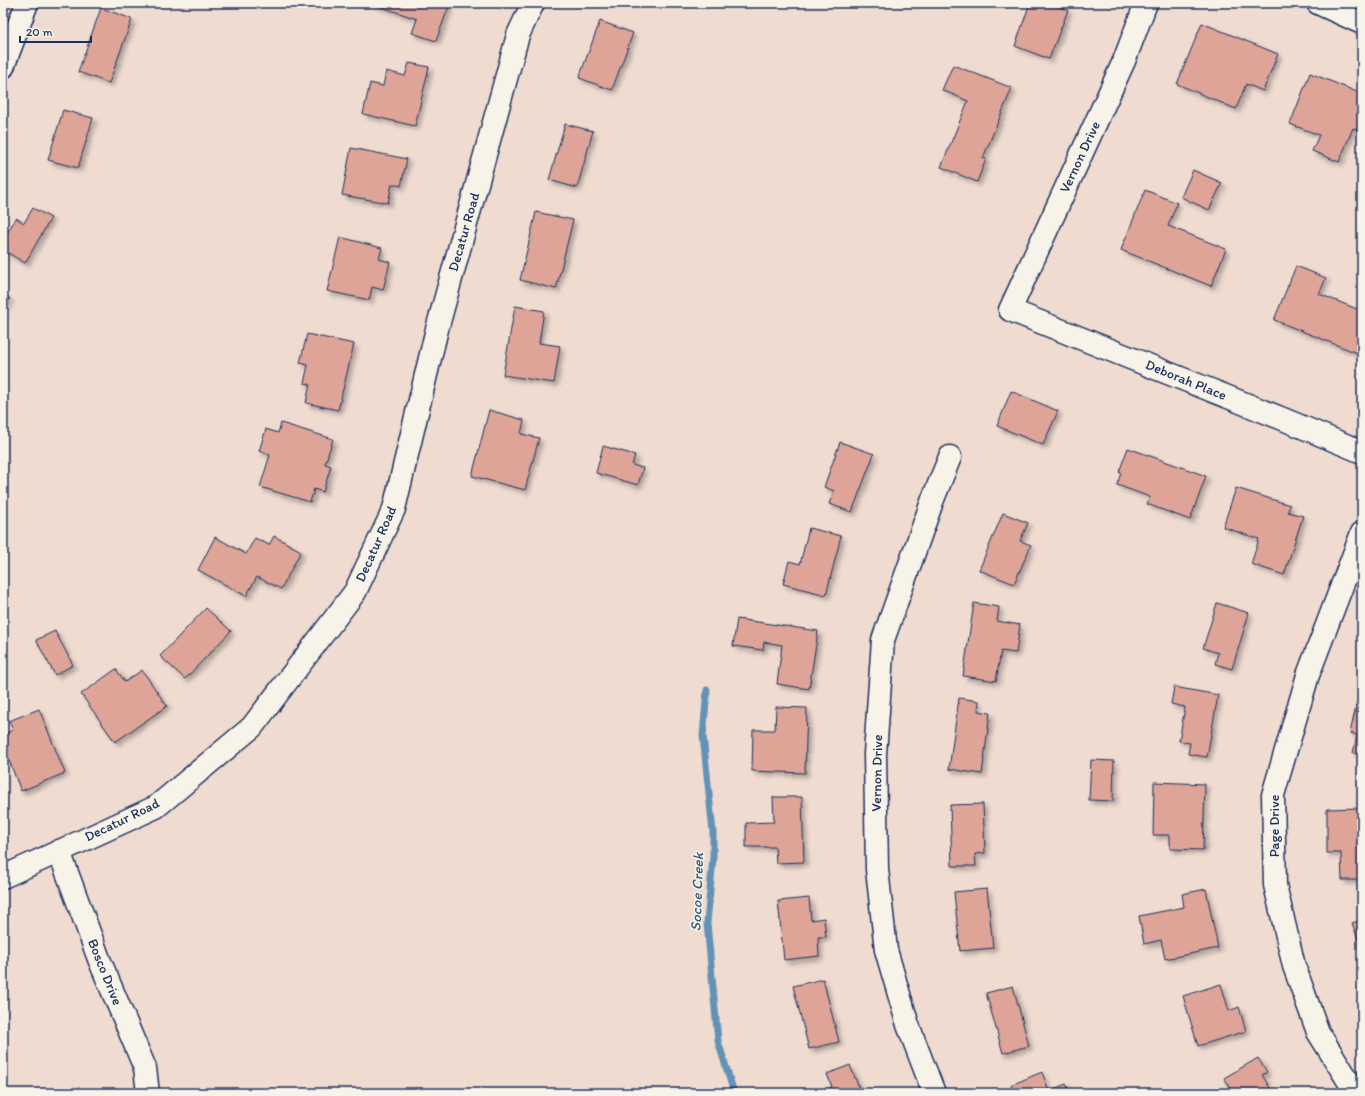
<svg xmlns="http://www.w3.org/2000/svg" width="1365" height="1096" font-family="Itim,sans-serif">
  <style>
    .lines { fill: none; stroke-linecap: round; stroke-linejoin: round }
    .stream { stroke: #6293b7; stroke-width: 7 }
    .building { fill: #dda497; stroke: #1b2f5e; filter: url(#shadow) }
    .minor-casing { stroke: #1b2f5e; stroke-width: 25 }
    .minor { stroke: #f7f3e8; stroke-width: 22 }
    .labels { text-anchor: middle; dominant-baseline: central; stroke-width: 3; stroke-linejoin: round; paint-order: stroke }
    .street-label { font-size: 14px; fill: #1b2f5e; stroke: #f7f3e8 }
    .water-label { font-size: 15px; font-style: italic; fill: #385883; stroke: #f7f3e8 }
  </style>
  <defs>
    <filter id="shadow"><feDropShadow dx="3.5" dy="3.5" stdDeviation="2" flood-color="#0004"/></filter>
  </defs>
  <rect width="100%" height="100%" fill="#efdbd0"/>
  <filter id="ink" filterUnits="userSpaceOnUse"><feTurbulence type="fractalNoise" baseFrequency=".025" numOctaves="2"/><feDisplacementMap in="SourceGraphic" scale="8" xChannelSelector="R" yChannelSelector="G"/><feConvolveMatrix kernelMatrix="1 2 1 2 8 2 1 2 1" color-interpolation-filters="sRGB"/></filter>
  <g filter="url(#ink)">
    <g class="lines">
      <polyline class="stream" points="707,690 703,736 713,832 713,858 707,923 718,1041 734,1093"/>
    </g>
    <g class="building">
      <polygon points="370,3 450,3 436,41 412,33 417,19"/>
      <polygon points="1030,3 1049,3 1068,10 1049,59 1015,46"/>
      <polygon points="101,8 132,19 109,83 78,72"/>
      <polygon points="600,21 633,33 612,90 579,78"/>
      <polygon points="1202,23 1278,54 1263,91 1246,84 1236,109 1177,84"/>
      <polygon points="409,63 429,67 415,126 363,114 370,83 383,86 386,71 405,76"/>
      <polygon points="953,65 1012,88 983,158 986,159 977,182 941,167 968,101 942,90"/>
      <polygon points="1310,73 1362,94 1362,131 1353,128 1339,162 1312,151 1319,135 1290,124"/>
      <polygon points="63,110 93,118 78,168 48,160"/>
      <polygon points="565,124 593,131 577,188 549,180"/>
      <polygon points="351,148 407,159 401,186 392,184 388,203 342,195"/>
      <polygon points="1193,170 1222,183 1209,210 1181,197"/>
      <polygon points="1145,190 1177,203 1168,226 1226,249 1211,286 1121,250"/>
      <polygon points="33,208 51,218 25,263 3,250 3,240 16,218 24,223"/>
      <polygon points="536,212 573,220 556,289 520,280"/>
      <polygon points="340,237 382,248 379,259 390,262 383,290 372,287 369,300 327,291"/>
      <polygon points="1296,266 1326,278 1319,294 1362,311 1362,355 1274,320"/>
      <polygon points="3,294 10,299 3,308"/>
      <polygon points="515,306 544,311 539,343 560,346 554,383 503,375"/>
      <polygon points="307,334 354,344 338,410 306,403 310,384 304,383 308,365 300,363"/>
      <polygon points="1011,391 1058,411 1043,445 997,426"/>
      <polygon points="489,410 524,420 521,434 539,438 525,490 472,476"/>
      <polygon points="281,423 333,439 325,464 331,466 323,492 314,489 310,502 260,487 270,455 259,451 266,429 278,433"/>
      <polygon points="840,442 874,454 852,512 829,504 834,491 824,487"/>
      <polygon points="603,446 635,455 632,465 643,468 638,485 596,473"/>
      <polygon points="1128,448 1206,476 1190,520 1147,504 1150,497 1117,485 1121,473 1119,472"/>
      <polygon points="1236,488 1290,505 1288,512 1303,516 1284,575 1251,564 1259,539 1223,527"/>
      <polygon points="1003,513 1028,523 1020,541 1031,545 1014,584 979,570"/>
      <polygon points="809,528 841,536 826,595 783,584 789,561 800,564"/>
      <polygon points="274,536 301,551 281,589 257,577 246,596 198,570 215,537 246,554 255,538 269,545"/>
      <polygon points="974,603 999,607 997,621 1020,625 1016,653 1001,651 996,681 963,676"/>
      <polygon points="1217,603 1249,613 1232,669 1215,664 1218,653 1203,648"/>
      <polygon points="206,608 231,631 185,679 160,656"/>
      <polygon points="737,619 818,631 809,689 777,684 782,645 764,642 763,650 733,646"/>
      <polygon points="55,631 73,665 55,675 36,640"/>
      <polygon points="116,669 125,682 142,670 167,706 115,742 81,694"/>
      <polygon points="1174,687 1218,695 1207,757 1188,754 1190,743 1179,741 1185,707 1171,704"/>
      <polygon points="959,698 979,701 978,711 990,713 982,774 949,769"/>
      <polygon points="1358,698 1362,699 1362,755 1353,753 1357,735 1350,733"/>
      <polygon points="776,707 807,708 805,773 752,771 753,730 775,730"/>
      <polygon points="39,709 65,773 21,791 3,745 3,734 13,730 9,721"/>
      <polygon points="1091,760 1114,761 1113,801 1089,800"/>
      <polygon points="1154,782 1205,784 1203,850 1170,849 1170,835 1153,835"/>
      <polygon points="773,797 802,797 804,862 776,863 775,847 746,847 746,823 774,822"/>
      <polygon points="983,804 985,853 975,854 976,866 952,866 950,805"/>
      <polygon points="1362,808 1362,880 1342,880 1341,853 1327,853 1327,809"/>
      <polygon points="987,889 993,948 960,951 954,892"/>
      <polygon points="1206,889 1218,948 1165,959 1161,940 1144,944 1139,916 1184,907 1182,894"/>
      <polygon points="809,898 811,920 824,918 826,937 818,937 819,956 784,960 778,901"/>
      <polygon points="1362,920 1362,950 1352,923"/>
      <polygon points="823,979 839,1042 809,1049 793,986"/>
      <polygon points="1221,984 1229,1011 1239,1007 1246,1031 1198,1046 1183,996"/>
      <polygon points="1013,986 1029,1046 1003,1053 986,993"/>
      <polygon points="1258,1058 1267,1072 1262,1075 1273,1093 1234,1093 1224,1078"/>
      <polygon points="850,1065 861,1093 818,1093 832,1087 827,1074"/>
      <polygon points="1042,1072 1049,1091 1066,1084 1070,1093 1014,1093 1011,1085"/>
    </g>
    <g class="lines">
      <g class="minor-casing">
        <g id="minor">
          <polyline points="1146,3 1124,61 1010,310 1283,419 1362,452"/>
          <polyline points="1318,3 1362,23"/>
          <polyline points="3,67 27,3"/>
          <polyline points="59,851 99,959 145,1068 148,1093"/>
          <polyline points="3,877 156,807 252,727 355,592 394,509 436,333 518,35 533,3"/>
          <polyline points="934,1093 908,1025 886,950 877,869 875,754 883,640 933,499 950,457"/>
          <polyline points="1356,1093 1318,1032 1294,966 1275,885 1273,795 1308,675 1362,533"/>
        </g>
      </g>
      <use href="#minor" class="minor"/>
    </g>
  </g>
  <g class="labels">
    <g class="street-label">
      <text transform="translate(1080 157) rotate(-65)">Vernon Drive</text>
      <text transform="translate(464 232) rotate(-74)">Decatur Road</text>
      <text transform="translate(1186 380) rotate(22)">Deborah Place</text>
      <text transform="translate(376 544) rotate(-66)">Decatur Road</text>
      <text transform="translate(877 773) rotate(-89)">Vernon Drive</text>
      <text transform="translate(122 820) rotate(-26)">Decatur Road</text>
      <text transform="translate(1274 826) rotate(-90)">Page Drive</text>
      <text transform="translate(105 972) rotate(68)">Bosco Drive</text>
    </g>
    <g class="water-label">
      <text transform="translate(697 892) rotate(-88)">Socoe Creek</text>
    </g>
  </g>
  <rect width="1365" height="1096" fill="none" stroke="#f7f3e8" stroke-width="16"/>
  <rect x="8" y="8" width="1349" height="1080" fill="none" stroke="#1b2f5e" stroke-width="1.5" filter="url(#ink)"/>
  <path d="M20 36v6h71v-6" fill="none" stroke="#1b2f5e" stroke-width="2"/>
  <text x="26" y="36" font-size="12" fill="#1b2f5e" stroke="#f7f3e8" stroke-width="3" paint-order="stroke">20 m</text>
</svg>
